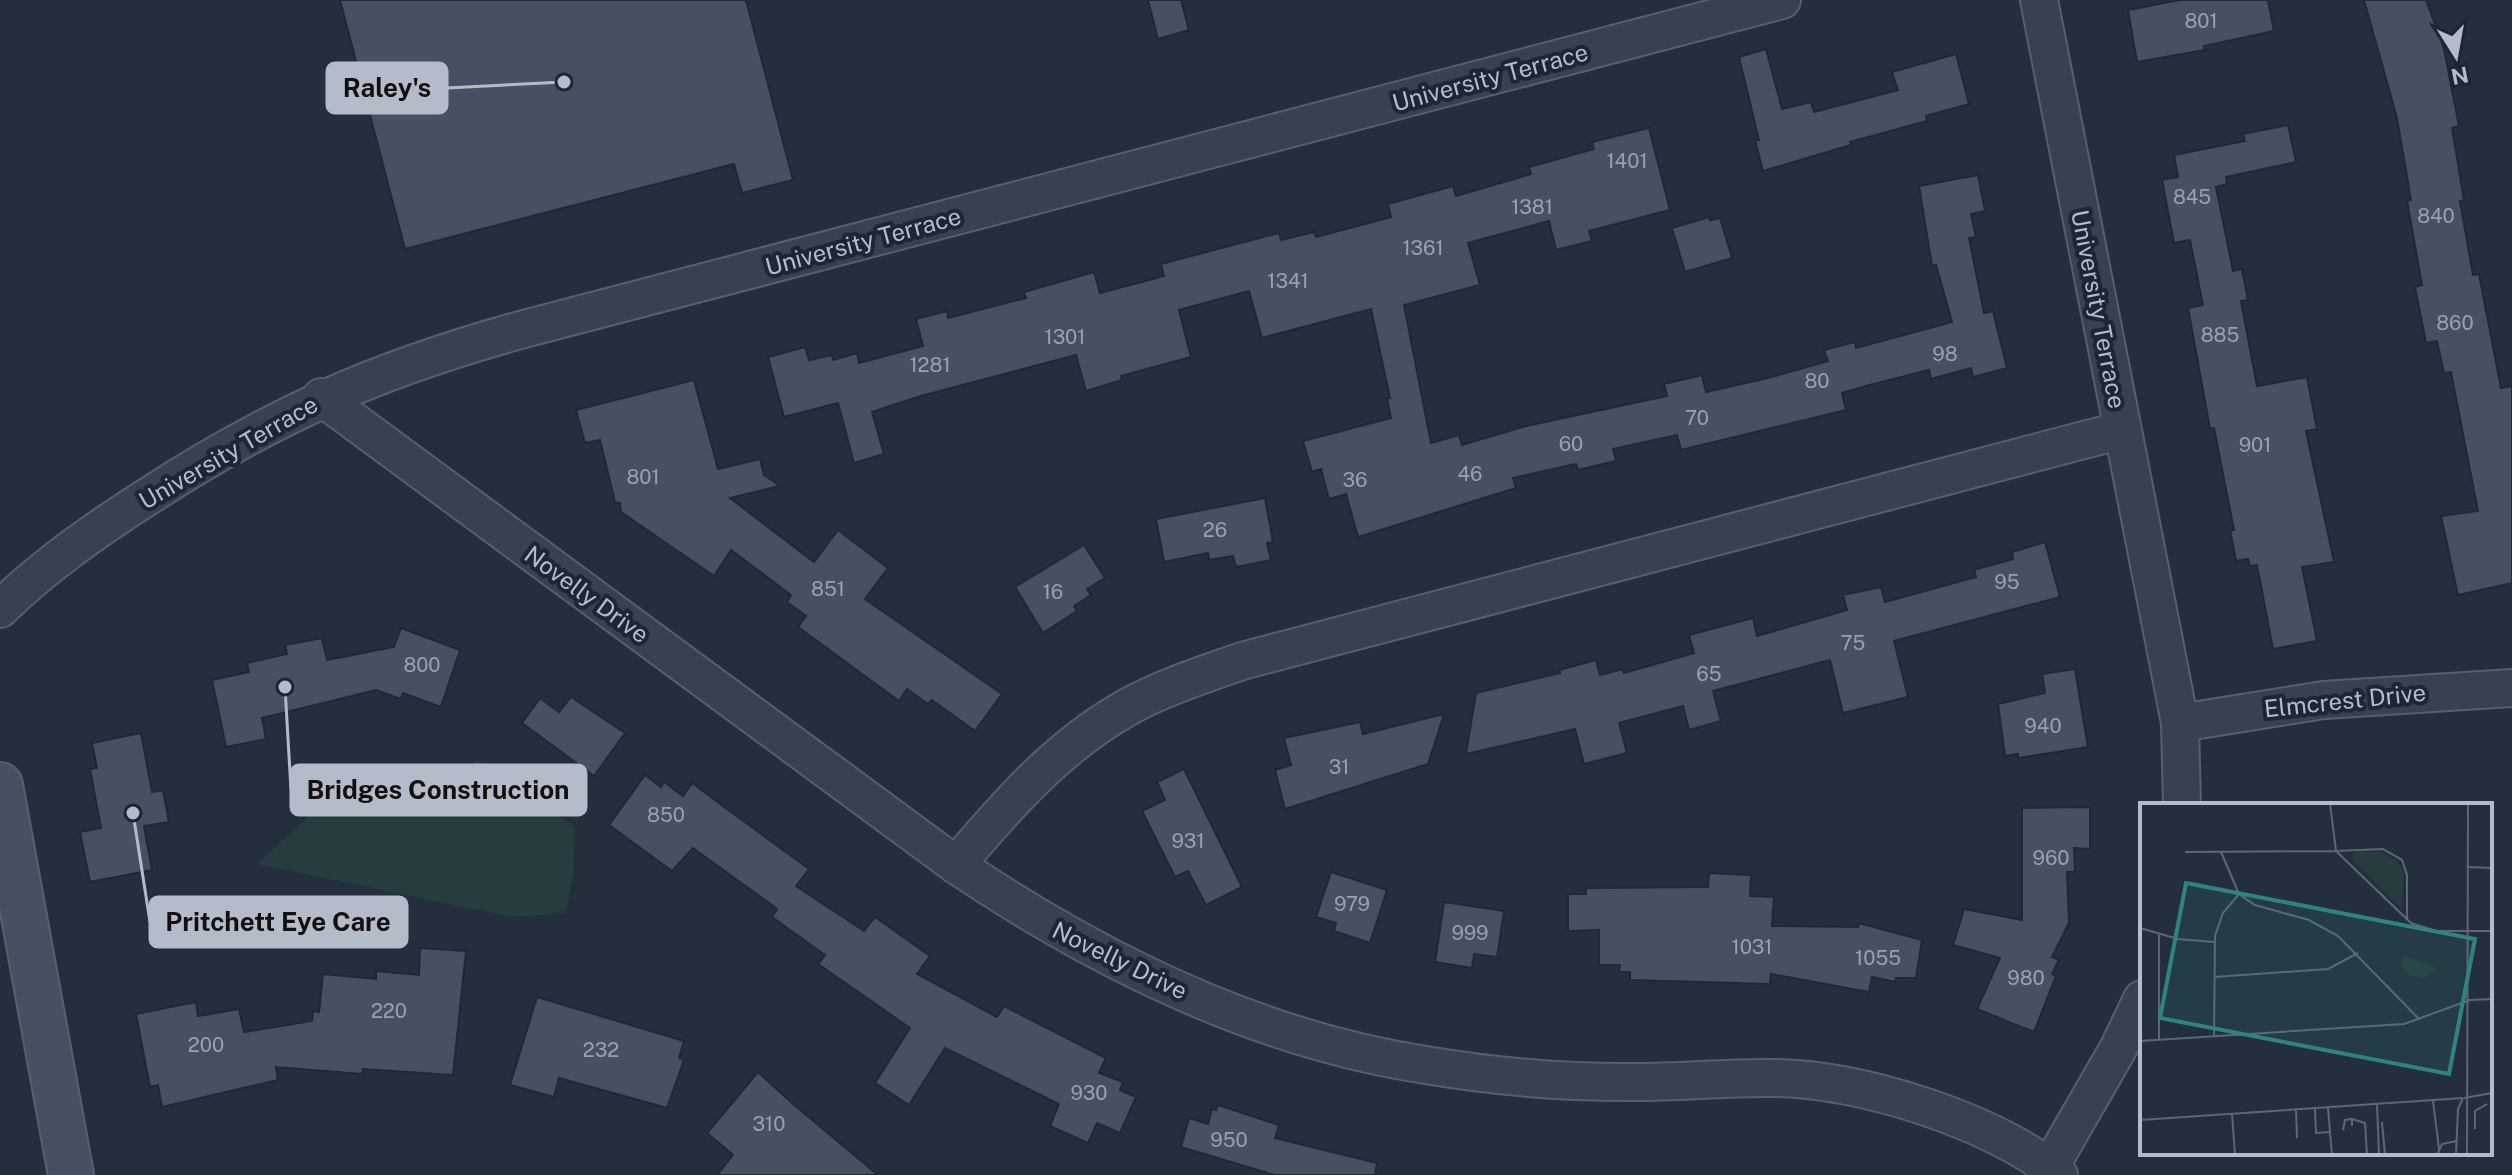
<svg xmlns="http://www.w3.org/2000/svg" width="2512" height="1175" font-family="'Public Sans',sans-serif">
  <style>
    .green { fill: #263c3f }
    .building { fill: #455162; stroke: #1f2835; stroke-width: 2 }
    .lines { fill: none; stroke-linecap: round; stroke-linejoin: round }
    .street-casing { stroke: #565f6c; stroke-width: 40 }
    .secondary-casing { stroke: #565f6c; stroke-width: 48 }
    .street { stroke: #38414e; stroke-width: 36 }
    .secondary { stroke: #465061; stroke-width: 44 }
    .labels { text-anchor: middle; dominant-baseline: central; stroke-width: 8; stroke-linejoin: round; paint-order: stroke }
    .number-label { font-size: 20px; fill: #98a1af }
    .street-label { font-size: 24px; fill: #b4bcc9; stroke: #1d2633 }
    .inset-road { fill: none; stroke: #5e6776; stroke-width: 2 }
    .view { fill: #308480; fill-opacity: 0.15; stroke: #308480; stroke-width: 4 }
    .inset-edge { fill: none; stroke: #b4bcc9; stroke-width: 4 }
    .leader { fill: none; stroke: #b4bcc9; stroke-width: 3 }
    .callout-dot { fill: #b4bcc9; stroke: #1d2633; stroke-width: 3 }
    .callout { fill: #b4bcc9; stroke: #b4bcc9; stroke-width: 3 }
    .callout-label { font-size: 26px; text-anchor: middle; font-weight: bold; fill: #111 }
  </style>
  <rect width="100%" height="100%" fill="#242f3e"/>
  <polygon class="green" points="477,760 575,827 573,875 566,913 513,917 257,864 361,769 451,793"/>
  <g class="building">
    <polygon points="340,0 746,0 793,180 742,193 734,164 405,249"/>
    <polygon points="1148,0 1181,0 1189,30 1158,39"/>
    <polygon points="2180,0 2268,0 2274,31 2204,46 2205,50 2137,62 2128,10"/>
    <polygon points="2364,0 2426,0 2444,49 2459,126 2452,128 2464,200 2460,201 2473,275 2479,274 2501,388 2512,386 2512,583 2458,595 2441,516 2478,511 2451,372 2444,373 2437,341 2426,343 2415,287 2422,285 2407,201 2411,200 2397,118"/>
    <polygon points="1766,49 1782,109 1811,102 1814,112 1898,90 1892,72 1956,54 1969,104 1926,116 1927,121 1850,142 1851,145 1763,171 1755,140 1759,140 1739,57"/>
    <polygon points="2288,125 2296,162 2226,177 2227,184 2216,187 2233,271 2242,269 2248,300 2241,301 2257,386 2307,377 2317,429 2306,431 2334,562 2302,567 2317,641 2273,649 2257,565 2250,566 2248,559 2236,561 2230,530 2234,530 2214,428 2210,429 2188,308 2203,305 2190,240 2174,243 2162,180 2178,177 2174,155 2245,141 2243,134"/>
    <polygon points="1649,128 1670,210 1589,231 1592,241 1556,250 1549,221 1468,243 1480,285 1404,305 1431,443 1459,435 1462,445 1526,426 1667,396 1664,384 1702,375 1706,392 1768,378 1828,361 1824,350 1855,342 1856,348 1952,322 1936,265 1932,266 1919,186 1978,175 1985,211 1971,214 1976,237 1969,238 1984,313 1993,311 2007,368 1973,377 1971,368 1931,379 1929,370 1866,386 1842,393 1846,410 1681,450 1677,435 1613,449 1616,461 1578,470 1576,464 1513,478 1516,488 1358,537 1346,494 1329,499 1321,469 1312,472 1303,441 1391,418 1387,398 1390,398 1371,309 1262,338 1249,291 1179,310 1191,357 1121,376 1122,380 1086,391 1076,355 921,396 872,412 884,454 854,463 838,403 784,417 768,357 805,347 809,360 832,355 833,360 857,353 859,363 923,346 916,319 947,311 948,318 1026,298 1024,292 1094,272 1100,293 1164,276 1161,264 1195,255 1279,233 1281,240 1314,232 1316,237 1391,217 1388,204 1453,186 1456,196 1531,174 1529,167 1594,149 1592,142"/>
    <polygon points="1709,217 1710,220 1720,218 1732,258 1685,272 1672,228"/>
    <polygon points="694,380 718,469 760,459 764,475 780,486 730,498 814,562 838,530 888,568 865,599 1002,694 975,731 932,700 928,704 907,689 899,701 798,627 806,616 787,602 791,595 731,550 714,576 621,512 620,503 615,502 600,440 585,443 576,410"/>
    <polygon points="1265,498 1273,542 1267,543 1271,560 1236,567 1233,556 1209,560 1208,553 1164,562 1156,519"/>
    <polygon points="2045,542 2060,597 1894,641 1908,697 1843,713 1830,660 1713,691 1721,721 1689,730 1683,706 1619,723 1627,753 1584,764 1575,729 1466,754 1476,693 1560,673 1559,670 1596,660 1600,675 1623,669 1624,673 1694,653 1689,635 1753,618 1757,636 1847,610 1843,595 1881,587 1885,602 1976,577 1974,570 2013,559 2012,552"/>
    <polygon points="1084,545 1105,578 1087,589 1091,595 1074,606 1077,611 1043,633 1015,587"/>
    <polygon points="401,628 460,650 441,707 403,693 401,699 376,690 262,718 266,739 226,747 212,680 249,672 247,663 287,654 285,645 322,638 327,660 394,647"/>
    <polygon points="2075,669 2088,747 2018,758 2018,754 2005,756 1998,704 2045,693 2042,674"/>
    <polygon points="571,697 625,733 594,776 522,723 540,698 559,712"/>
    <polygon points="1444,714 1428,764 1285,809 1275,770 1291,765 1284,738 1360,722 1363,734"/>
    <polygon points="141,733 152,792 163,790 169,822 144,826 152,870 90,882 80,832 101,828 90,769 97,768 92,743"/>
    <polygon points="1184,769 1242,887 1206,905 1188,871 1175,877 1142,811 1165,800 1157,782"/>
    <polygon points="645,775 661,787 664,782 683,796 692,783 723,806 809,869 796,886 864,931 875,917 930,956 917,974 997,1017 1004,1006 1106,1058 1099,1073 1123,1082 1120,1090 1136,1097 1120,1133 1097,1123 1088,1143 1050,1126 1059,1104 945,1048 909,1105 875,1083 910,1028 818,964 825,955 772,917 777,909 693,848 672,871 609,825"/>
    <polygon points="2090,807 2090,849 2074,848 2075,872 2067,872 2069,923 2052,957 2059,960 2052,974 2056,976 2034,1032 1977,1009 2000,958 1953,945 1964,909 2022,920 2022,808"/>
    <polygon points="1331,872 1387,890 1370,943 1334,931 1336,923 1316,917"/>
    <polygon points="1709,873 1751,875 1750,896 1774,897 1772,926 1858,927 1859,923 1922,940 1916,978 1896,978 1895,982 1872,977 1869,992 1771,974 1770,984 1630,980 1630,972 1619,972 1620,965 1599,965 1599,930 1568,931 1568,894 1586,894 1586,888 1708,887"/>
    <polygon points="1444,902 1504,911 1497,957 1474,954 1472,968 1435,962"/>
    <polygon points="420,948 466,951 453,1075 363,1069 362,1074 276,1067 278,1080 162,1107 158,1085 150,1087 136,1014 196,1002 198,1016 239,1009 244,1032 312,1021 313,1011 319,1012 323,974 376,979 376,971 419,975"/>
    <polygon points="537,997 684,1041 679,1058 684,1060 667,1108 559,1078 554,1097 510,1085"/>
    <polygon points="758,1072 792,1103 878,1175 717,1175 733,1155 707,1133"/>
    <polygon points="1218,1105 1279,1125 1275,1138 1377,1163 1375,1175 1274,1175 1181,1147 1189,1118 1208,1124 1212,1109 1216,1110"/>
  </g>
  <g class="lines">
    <g class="street-casing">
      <g id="street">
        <polyline points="2039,0 2180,723 2182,805"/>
        <path d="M321,397L956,865C1097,960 1255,1039 1426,1065C1491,1076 1559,1082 1625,1082C1675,1083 1726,1077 1776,1078C1861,1079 1994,1121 2059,1175"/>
        <path d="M0,609C44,566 93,532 144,499C271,416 378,369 524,329L1782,0"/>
        <polyline points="2180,723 2324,700 2512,688"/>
        <path d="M956,865C1007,805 1058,746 1128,707C1164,687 1203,675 1242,661L2122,430"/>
        <polyline points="2050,1167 2118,1049 2142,999"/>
      </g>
    </g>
    <g class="secondary-casing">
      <polyline id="secondary" points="0,785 71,1175"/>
    </g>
    <use href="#street" class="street"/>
    <use href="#secondary" class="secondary"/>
  </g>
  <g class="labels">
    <g class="number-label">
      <text x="2201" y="21">801</text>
      <text x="1627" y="161">1401</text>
      <text x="2192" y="197">845</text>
      <text x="1532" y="207">1381</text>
      <text x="2436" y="216">840</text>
      <text x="1423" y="248">1361</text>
      <text x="1288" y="281">1341</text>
      <text x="2455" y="323">860</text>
      <text x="2220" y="335">885</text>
      <text x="1065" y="337">1301</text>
      <text x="1945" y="354">98</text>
      <text x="930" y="365">1281</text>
      <text x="1817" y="381">80</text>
      <text x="1697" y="418">70</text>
      <text x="1571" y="444">60</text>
      <text x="2255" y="445">901</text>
      <text x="1470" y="474">46</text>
      <text x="643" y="477">801</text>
      <text x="1355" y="480">36</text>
      <text x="1215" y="530">26</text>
      <text x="2007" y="582">95</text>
      <text x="828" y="589">851</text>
      <text x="1053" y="592">16</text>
      <text x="1853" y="643">75</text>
      <text x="422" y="665">800</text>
      <text x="1709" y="674">65</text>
      <text x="2043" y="726">940</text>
      <text x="1339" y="767">31</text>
      <text x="666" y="815">850</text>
      <text x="1188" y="841">931</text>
      <text x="2051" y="858">960</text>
      <text x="1352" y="904">979</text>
      <text x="1470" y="933">999</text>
      <text x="1752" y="947">1031</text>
      <text x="1878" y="958">1055</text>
      <text x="2026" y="978">980</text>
      <text x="389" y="1011">220</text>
      <text x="206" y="1045">200</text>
      <text x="601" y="1050">232</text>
      <text x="1089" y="1093">930</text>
      <text x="769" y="1124">310</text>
      <text x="1229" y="1140">950</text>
    </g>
    <g class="street-label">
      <text transform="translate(1490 77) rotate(-15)">University Terrace</text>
      <text transform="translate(863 241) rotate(-15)">University Terrace</text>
      <text transform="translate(2099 309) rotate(79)">University Terrace</text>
      <text transform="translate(228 452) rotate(-30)">University Terrace</text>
      <text transform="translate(587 594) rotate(36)">Novelly Drive</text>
      <text transform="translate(2345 700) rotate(-6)">Elmcrest Drive</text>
      <text transform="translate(1120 960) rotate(26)">Novelly Drive</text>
    </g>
  </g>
  <g transform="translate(2140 803)">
    <rect width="352" height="352" fill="#242f3e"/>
    <path d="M214,49H240L257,57L264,70L262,106L212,56ZM264,153L270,154L298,166L284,175L271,173L261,163Z" fill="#263c3f"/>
    <path class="inset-road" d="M190,0L196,48L243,46L262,57L267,72V117M45,49L196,48L271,120L296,128H352M81,49L99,91L115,102L169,117L198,133L280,217M327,64L352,65M0,125L38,136L74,139M19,132V237M74,174L188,166L218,150M74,233L75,133L83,110L99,91M0,238L264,221L330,197L352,196M324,295L352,290M293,298L299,346M237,302L239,352M188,305L192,352M175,306L176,330L190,329M156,307L157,335M92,311L95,352M212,316L225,320L227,352M0,317L323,295M242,319L245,352M335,326V308L347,301M203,327L205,317L212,316V323M297,352L302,341L316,338M316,352L318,306L323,295M327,352L328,0"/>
    <path class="view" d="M46,80L335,136L309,271L20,215Z"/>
    <rect width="352" height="352" class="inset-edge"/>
  </g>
  <path class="leader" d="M564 82L447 88M285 687L291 790M133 813L150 922"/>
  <g class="callout-dot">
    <circle cx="564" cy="82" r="8"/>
    <circle cx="285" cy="687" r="8"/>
    <circle cx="133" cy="813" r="8"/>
  </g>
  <g class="callout">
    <rect x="327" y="63" width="120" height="50" rx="8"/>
    <rect x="291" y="765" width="295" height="50" rx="8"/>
    <rect x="150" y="897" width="257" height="50" rx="8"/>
  </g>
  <g class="callout-label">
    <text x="387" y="97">Raley's</text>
    <text x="438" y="799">Bridges Construction</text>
    <text x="278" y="931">Pritchett Eye Care</text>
  </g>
  <g transform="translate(2456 56) rotate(169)" stroke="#1d2633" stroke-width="6" paint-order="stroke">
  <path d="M0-6L14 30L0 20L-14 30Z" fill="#b4bcc9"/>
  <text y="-12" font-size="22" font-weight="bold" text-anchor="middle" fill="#b4bcc9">N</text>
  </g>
</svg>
